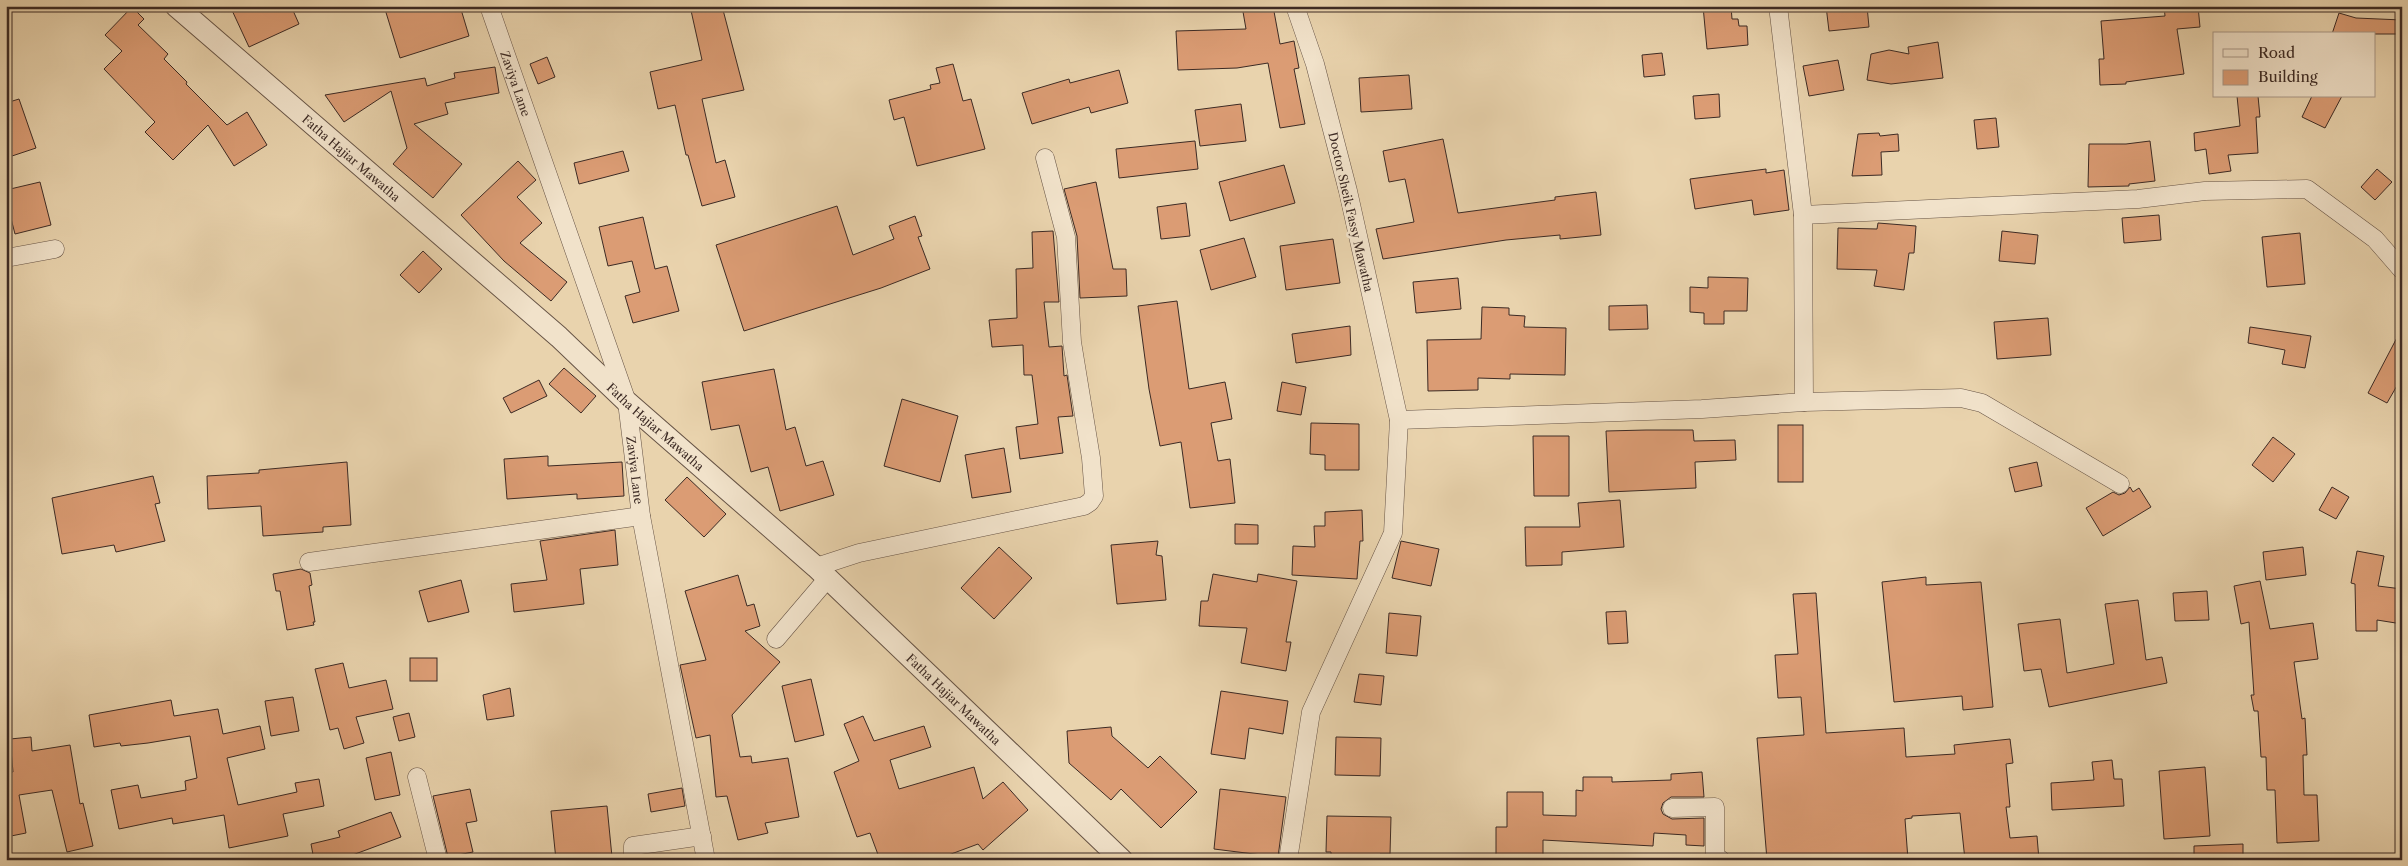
<svg xmlns="http://www.w3.org/2000/svg" width="2408" height="866" font-family="'Libre Caslon Text',serif">
  <style>
    .building { fill: #db9c74; stroke: #3c2a24 }
    .lines { fill: none; stroke-linecap: round; stroke-linejoin: round }
    .minor-casing { stroke: #675446; stroke-width: 19 }
    .tertiary-casing { stroke: #675446; stroke-width: 23 }
    .minor { stroke: #f1e2ca; stroke-width: 18 }
    .tertiary { stroke: #f1e2ca; stroke-width: 21 }
    .labels { text-anchor: middle; dominant-baseline: central; stroke-width: 5; stroke-linejoin: round; paint-order: stroke }
    .street-label { font-size: 12px; fill: #3c2a24; stroke: #f1e2ca }
  </style>
  <rect width="100%" height="100%" fill="#e9d3ad"/>
  <filter id="stains"><feTurbulence type="fractalNoise" baseFrequency=".004" numOctaves="4"/><feColorMatrix values="0 0 0 0 .2 0 0 0 0 .09 0 0 0 0 .02 0 0 0 .5 -.17"/></filter>
  <radialGradient id="worn" r=".72"><stop offset=".6" stop-color="#630" stop-opacity="0"/><stop offset="1" stop-color="#630" stop-opacity=".3"/></radialGradient>
  <g class="building">
    <polygon points="230,6 291,6 299,24 249,47"/>
    <polygon points="384,6 460,6 469,36 400,58"/>
    <polygon points="690,6 722,6 744,90 702,99 716,163 725,160 735,197 702,206 688,155 686,155 675,105 658,109 650,72 702,60"/>
    <polygon points="1242,6 1273,6 1280,44 1294,41 1299,68 1294,69 1305,124 1280,128 1268,63 1237,68 1178,70 1176,31 1246,29"/>
    <polygon points="1703,6 1731,6 1732,19 1738,19 1739,26 1747,26 1748,45 1707,49"/>
    <polygon points="1826,6 1867,6 1869,27 1829,31"/>
    <polygon points="2164,6 2198,6 2200,27 2177,29 2184,74 2126,82 2126,84 2100,85 2099,59 2104,59 2101,21 2165,16"/>
    <polygon points="132,7 144,19 138,25 168,54 164,59 187,82 186,84 227,125 247,112 267,145 234,166 208,125 173,160 145,132 155,122 104,69 122,51 105,35"/>
    <polygon points="2339,13 2356,18 2402,20 2402,34 2332,34"/>
    <polygon points="1938,42 1943,78 1891,84 1867,80 1871,54 1889,50 1909,54 1908,47"/>
    <polygon points="1662,53 1665,75 1644,77 1642,55"/>
    <polygon points="547,57 555,77 538,84 530,64"/>
    <polygon points="1838,60 1844,90 1809,96 1803,66"/>
    <polygon points="953,64 963,101 971,99 985,149 917,166 904,117 894,120 889,100 931,89 930,85 940,83 936,68"/>
    <polygon points="495,67 499,93 445,103 448,114 414,124 462,164 433,198 393,164 407,148 391,91 344,122 325,95 425,78 427,86 455,78 454,73"/>
    <polygon points="1119,70 1128,103 1091,113 1089,107 1032,124 1022,93 1069,79 1070,83"/>
    <polygon points="1409,75 1412,109 1361,112 1359,78"/>
    <polygon points="1719,94 1720,117 1695,119 1693,96"/>
    <polygon points="2237,96 2258,96 2260,117 2256,117 2258,153 2228,155 2231,171 2209,174 2206,149 2195,151 2194,133 2240,126"/>
    <polygon points="2312,96 2342,96 2325,128 2302,117"/>
    <polygon points="19,99 36,148 9,157 6,148 6,103"/>
    <polygon points="1241,104 1246,141 1200,146 1195,110"/>
    <polygon points="1996,118 1999,147 1977,149 1974,120"/>
    <polygon points="1879,133 1880,136 1898,134 1899,151 1881,152 1882,175 1852,176 1858,134"/>
    <polygon points="1443,139 1458,213 1555,200 1555,197 1596,192 1601,235 1560,239 1560,235 1506,240 1383,259 1376,229 1414,222 1405,179 1389,182 1383,151"/>
    <polygon points="1195,141 1198,169 1119,178 1116,149"/>
    <polygon points="2150,141 2155,181 2129,184 2129,186 2088,187 2089,144 2126,144"/>
    <polygon points="623,151 629,171 579,184 574,163"/>
    <polygon points="518,161 536,180 517,197 542,223 520,243 567,282 551,301 504,261 461,215"/>
    <polygon points="1284,165 1295,203 1230,221 1219,182"/>
    <polygon points="1766,169 1766,173 1784,170 1789,210 1754,215 1752,200 1695,209 1690,179"/>
    <polygon points="2377,169 2392,182 2375,200 2361,187"/>
    <polygon points="40,182 51,225 15,234 6,199 6,190"/>
    <polygon points="1096,182 1113,269 1126,269 1127,296 1080,298 1077,236 1064,189"/>
    <polygon points="1186,203 1190,236 1161,239 1157,207"/>
    <polygon points="837,206 853,255 894,239 889,226 915,216 922,236 918,237 930,269 881,288 744,331 716,245"/>
    <polygon points="2159,215 2161,240 2124,243 2122,218"/>
    <polygon points="643,217 655,269 667,266 679,311 633,323 625,296 640,292 632,261 608,266 599,227"/>
    <polygon points="1878,223 1916,226 1914,253 1909,253 1904,290 1874,286 1877,270 1837,269 1838,228 1877,229"/>
    <polygon points="1053,231 1059,302 1044,302 1049,347 1062,346 1064,376 1067,375 1073,416 1058,417 1063,453 1020,459 1016,427 1038,424 1032,375 1024,375 1023,345 992,347 989,320 1017,318 1016,269 1033,268 1032,232"/>
    <polygon points="2002,231 2038,235 2035,264 1999,261"/>
    <polygon points="2300,233 2305,284 2267,287 2262,237"/>
    <polygon points="1244,238 1256,277 1211,290 1200,250"/>
    <polygon points="1333,239 1340,283 1286,290 1280,246"/>
    <polygon points="423,251 442,269 419,293 400,275"/>
    <polygon points="1708,277 1748,278 1747,311 1724,311 1724,324 1704,324 1704,313 1690,312 1690,287 1708,288"/>
    <polygon points="1458,278 1461,309 1416,313 1413,282"/>
    <polygon points="1177,301 1189,389 1225,382 1232,419 1211,423 1218,461 1230,459 1235,503 1190,508 1181,442 1160,446 1149,389 1138,306"/>
    <polygon points="1647,305 1648,329 1609,330 1609,306"/>
    <polygon points="1482,307 1509,308 1509,315 1525,316 1524,327 1566,328 1565,375 1510,374 1510,379 1478,378 1478,390 1428,391 1427,340 1481,339"/>
    <polygon points="2048,318 2051,355 1997,359 1994,322"/>
    <polygon points="1350,326 1351,355 1296,363 1292,334"/>
    <polygon points="2250,327 2311,336 2305,368 2282,364 2285,350 2248,343"/>
    <polygon points="2402,328 2402,377 2387,403 2368,393"/>
    <polygon points="564,368 596,396 581,413 549,384"/>
    <polygon points="774,369 786,430 795,427 806,466 823,461 834,495 780,511 768,467 751,472 739,425 711,430 702,382"/>
    <polygon points="539,380 547,396 511,413 503,398"/>
    <polygon points="1282,382 1306,387 1301,415 1277,411"/>
    <polygon points="902,399 958,416 940,482 884,466"/>
    <polygon points="1311,423 1359,424 1359,470 1325,470 1325,455 1310,454"/>
    <rect x="1778" y="425" width="25" height="57"/>
    <polygon points="1646,430 1693,430 1694,441 1735,440 1736,460 1695,462 1696,488 1609,492 1606,431"/>
    <polygon points="1533,436 1569,436 1569,496 1534,496"/>
    <polygon points="2273,437 2295,454 2273,482 2252,465"/>
    <polygon points="1004,448 1011,492 972,498 965,455"/>
    <polygon points="548,456 548,466 622,462 624,496 577,499 577,494 507,499 504,459"/>
    <polygon points="347,462 351,525 323,527 323,532 263,536 261,506 208,509 207,476 259,473 259,470"/>
    <polygon points="2037,462 2042,486 2015,492 2009,468"/>
    <polygon points="153,476 160,503 155,504 165,541 116,552 114,545 62,554 52,498"/>
    <polygon points="687,477 726,514 704,537 665,500"/>
    <polygon points="2130,487 2133,492 2139,488 2151,507 2103,536 2086,508 2113,492 2119,495 2125,493"/>
    <polygon points="2332,487 2349,497 2336,519 2319,510"/>
    <polygon points="1620,500 1624,547 1562,552 1562,565 1526,566 1525,527 1580,527 1578,503"/>
    <polygon points="1362,510 1363,541 1360,541 1357,579 1292,575 1293,546 1315,547 1314,526 1325,526 1325,512"/>
    <polygon points="1235,524 1258,525 1258,544 1235,544"/>
    <polygon points="615,530 618,565 580,569 584,604 514,612 511,584 547,580 540,541"/>
    <polygon points="1158,541 1156,555 1162,556 1166,600 1117,604 1111,545"/>
    <polygon points="1401,541 1439,549 1431,586 1392,578"/>
    <polygon points="999,547 1032,578 994,619 961,588"/>
    <polygon points="2303,547 2306,575 2266,580 2263,552"/>
    <polygon points="2357,551 2384,556 2378,586 2402,589 2402,624 2377,620 2377,631 2356,631 2355,584 2351,583"/>
    <polygon points="301,569 310,573 312,585 309,586 315,622 313,622 314,625 287,630 280,591 276,591 273,574"/>
    <polygon points="1213,574 1257,582 1258,574 1297,581 1286,642 1291,642 1286,671 1241,663 1247,628 1199,626 1201,601 1208,601"/>
    <polygon points="738,575 747,606 754,604 760,626 745,631 780,662 732,715 740,757 751,756 752,763 788,758 799,817 765,823 768,833 738,840 727,796 716,797 710,735 696,738 680,665 706,660 685,591"/>
    <polygon points="1926,577 1926,585 1981,582 1993,707 1963,710 1962,696 1894,702 1882,582"/>
    <polygon points="461,580 469,612 428,622 419,591"/>
    <polygon points="2260,581 2270,629 2313,623 2318,659 2294,662 2302,719 2305,718 2307,755 2303,755 2304,795 2317,795 2319,841 2277,843 2275,790 2267,790 2266,757 2261,757 2258,711 2254,711 2251,695 2254,695 2249,622 2241,624 2234,586"/>
    <polygon points="2207,591 2209,620 2175,621 2173,593"/>
    <polygon points="1816,593 1826,733 1904,728 1906,757 1955,754 1954,745 2010,739 2013,763 2006,764 2010,807 2006,807 2010,838 2037,836 2039,860 1965,860 1960,813 1912,816 1912,818 1905,819 1908,860 1767,860 1757,738 1804,735 1801,697 1778,698 1775,655 1798,654 1793,594"/>
    <polygon points="2138,600 2146,660 2162,657 2167,683 2049,707 2041,669 2024,671 2018,624 2060,619 2067,673 2114,664 2105,604"/>
    <polygon points="1626,611 1628,643 1608,644 1606,612"/>
    <polygon points="1389,613 1421,616 1417,656 1386,653"/>
    <rect x="410" y="658" width="27" height="23"/>
    <polygon points="343,663 349,688 386,680 393,709 356,717 364,743 344,749 338,728 330,730 315,669"/>
    <polygon points="1359,674 1384,676 1381,705 1354,702"/>
    <polygon points="811,679 824,735 795,742 782,686"/>
    <polygon points="510,688 514,716 487,720 483,695"/>
    <polygon points="1221,691 1288,701 1283,734 1249,728 1245,759 1211,754"/>
    <polygon points="293,697 299,731 271,736 265,701"/>
    <polygon points="171,700 174,716 218,709 223,734 260,726 265,749 227,758 238,805 297,792 295,783 319,779 324,806 283,814 288,836 229,848 224,815 173,824 172,818 119,829 111,790 138,785 141,798 186,790 185,781 197,778 190,736 148,743 121,746 120,743 94,747 89,715"/>
    <polygon points="409,713 415,737 399,741 393,717"/>
    <polygon points="863,716 874,741 924,726 931,747 890,760 899,789 974,767 983,799 1003,782 1028,810 983,850 978,844 935,860 880,860 870,833 857,837 834,772 859,761 844,724"/>
    <polygon points="1111,727 1112,736 1148,768 1160,756 1197,792 1161,828 1121,789 1111,800 1069,763 1067,731"/>
    <polygon points="31,737 32,751 70,745 80,804 83,803 93,846 67,852 52,790 19,795 26,833 6,837 6,772 13,772 10,739"/>
    <polygon points="1336,737 1381,738 1380,776 1335,775"/>
    <polygon points="391,752 400,795 375,800 366,758"/>
    <polygon points="2112,760 2114,779 2122,779 2124,806 2052,810 2051,783 2094,780 2092,762"/>
    <polygon points="2205,767 2210,836 2164,839 2159,771"/>
    <polygon points="1702,772 1704,797 1671,797 1663,803 1661,809 1663,814 1672,819 1704,818 1704,846 1686,845 1686,835 1654,833 1653,846 1543,840 1543,856 1496,856 1496,827 1507,827 1507,792 1543,792 1543,815 1576,816 1576,790 1583,791 1583,777 1612,777 1612,782 1671,780 1671,774"/>
    <polygon points="682,788 685,806 651,812 648,794"/>
    <polygon points="470,789 477,821 466,823 473,852 448,857 433,796"/>
    <polygon points="1220,789 1286,797 1278,857 1214,849"/>
    <polygon points="607,806 612,857 556,860 551,811"/>
    <polygon points="391,812 401,837 339,860 314,860 311,844 340,837 338,831"/>
    <polygon points="1327,816 1391,817 1390,854 1380,854 1380,860 1331,860 1331,852 1326,852"/>
    <polygon points="2243,844 2243,860 2194,860 2194,846"/>
  </g>
  <g class="lines">
    <g class="minor-casing">
      <g id="minor">
        <path id="s1" d="M489,6L627,402L641,516L706,860"/>
        <polyline points="1803,215 2138,199 2205,191 2307,189 2375,239 2402,270"/>
        <polyline points="6,258 55,249"/>
        <polyline points="1804,402 1961,398 1982,403 2120,484"/>
        <polyline points="1399,420 1702,409 1804,402 1803,215 1778,6"/>
        <polyline points="309,562 641,516"/>
        <polyline points="816,567 859,553 1084,506 1090,502 1094,496 1091,458 1072,342 1066,237 1045,158"/>
        <polyline points="776,639 828,578"/>
        <polyline points="417,777 438,860"/>
        <polyline points="1672,808 1715,807 1715,856 1721,860"/>
        <polyline points="633,860 633,846 702,836"/>
        <polyline points="1288,860 1311,712 1393,533 1399,420 1348,191 1315,64 1295,6"/>
      </g>
    </g>
    <g class="tertiary-casing">
      <g id="tertiary">
        <path id="s2" d="M176,6L559,337L627,402L816,567L1122,860"/>
      </g>
    </g>
    <use href="#minor" class="minor"/>
    <use href="#tertiary" class="tertiary"/>
  </g>
  <g class="labels">
    <g class="street-label">
      <text stroke="none"><textPath href="#s1" startOffset="82">Zaviya Lane</textPath></text>
      <text stroke="none"><textPath href="#s2" startOffset="232">Fatha Hajiar Mawatha</textPath></text>
      <text transform="translate(1351 212) rotate(77)">Doctor Sheik Fassy Mawatha</text>
      <text stroke="none"><textPath href="#s2" startOffset="638">Fatha Hajiar Mawatha</textPath></text>
      <text stroke="none"><textPath href="#s1" startOffset="488">Zaviya Lane</textPath></text>
      <text stroke="none"><textPath href="#s2" startOffset="1042">Fatha Hajiar Mawatha</textPath></text>
    </g>
  </g>
  <rect width="2408" height="866" fill="none" stroke="#e9d3ad" stroke-width="25"/>
  <rect x="8" y="8" width="2393" height="851" fill="none" stroke="#3c2a24" stroke-width="2.5"/>
  <rect x="12" y="12" width="2383" height="841" fill="none" stroke="#3c2a24"/>
  <rect x="2213" y="32" width="162" height="65" fill="#f1e2ca" stroke="#a99888"/>
  <rect x="2223" y="49" width="25" height="8" fill="#f1e2ca" stroke="#a99888"/>
  <text x="2258" y="58" font-size="15" fill="#3c2a24">Road</text>
  <rect x="2223" y="70" width="25" height="15" fill="#db9c74" stroke="#a99888"/>
  <text x="2258" y="82" font-size="15" fill="#3c2a24">Building</text>
  <rect width="100%" height="100%" filter="url(#stains)"/>
  <rect width="100%" height="100%" fill="url(#worn)"/>
</svg>
